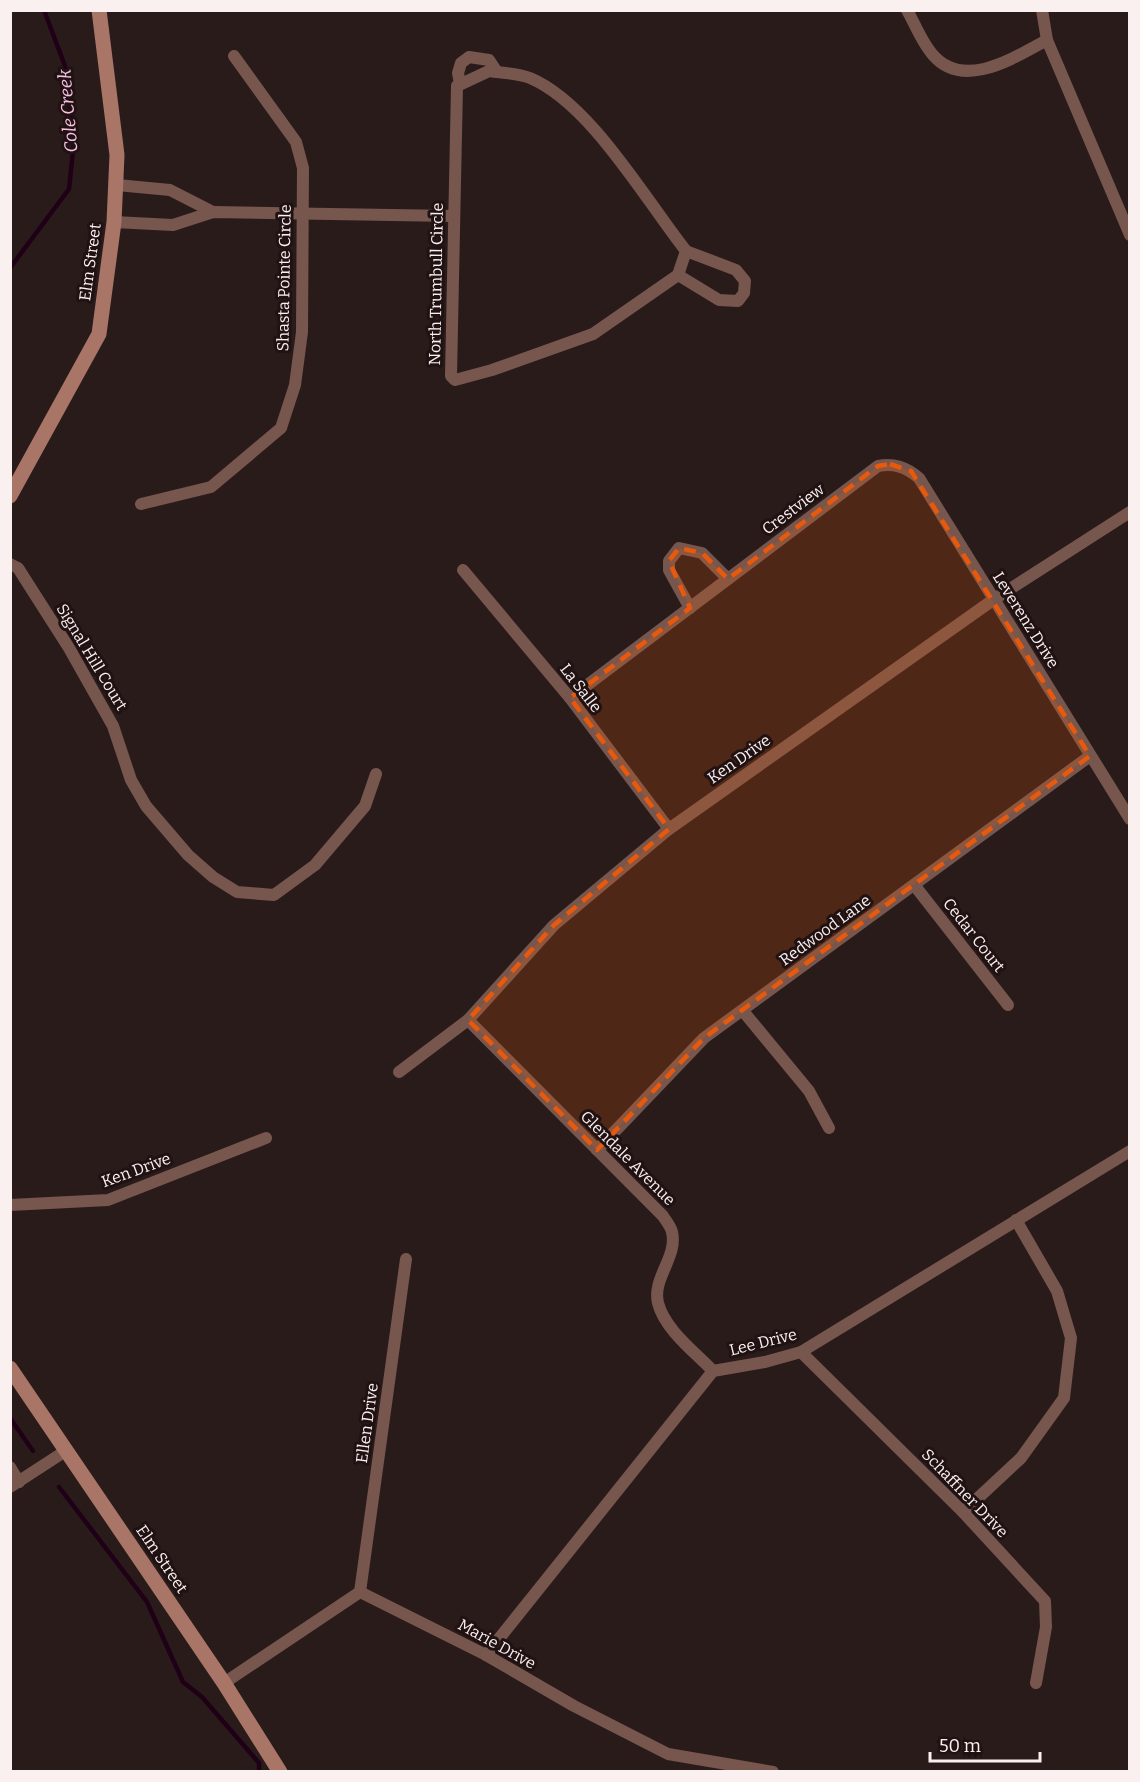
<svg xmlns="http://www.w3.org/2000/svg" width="1140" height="1782" font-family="Bitter,serif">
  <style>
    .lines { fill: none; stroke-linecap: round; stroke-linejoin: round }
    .stream { stroke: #200017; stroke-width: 4.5 }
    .street { stroke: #77564d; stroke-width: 12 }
    .secondary { stroke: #a97566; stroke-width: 15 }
    .marked { fill: #e8590c; fill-opacity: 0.2; stroke: #e8590c; stroke-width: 4.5; stroke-dasharray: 12 8; stroke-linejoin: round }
    .labels { text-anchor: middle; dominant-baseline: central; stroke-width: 6; stroke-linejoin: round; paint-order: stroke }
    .street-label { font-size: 16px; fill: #fbf0f0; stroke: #201212 }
    .water-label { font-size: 18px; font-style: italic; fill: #f8c0e4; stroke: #201212 }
  </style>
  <rect width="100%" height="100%" fill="#2a1b1b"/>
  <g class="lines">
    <g class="stream">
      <polyline points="10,268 69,189 74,142 65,66 44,10"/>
      <polyline points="10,1418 33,1451"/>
      <polyline points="59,1487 147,1602 183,1682 202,1697 259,1763 259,1772"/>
    </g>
    <g class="street">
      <path d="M907,10C915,24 922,43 933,55C964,91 1015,57 1047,40"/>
      <polyline points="1042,10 1047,40 1130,235"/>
      <path d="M489,71C502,73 517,73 530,78C590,103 645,199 686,251L678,275L593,334L492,370L455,380L451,376L457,86Z"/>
      <polyline points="460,84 458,73 461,63 469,57 489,60 497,72"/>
      <polyline points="117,185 170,190 213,212"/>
      <polyline points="114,222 173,225 213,212 453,216"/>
      <polyline points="678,275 719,300 738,301 744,293 745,281 736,270 686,251"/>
      <polyline points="141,504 211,487 281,428 295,385 302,332 303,168 296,142 234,56"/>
      <polyline points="10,564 18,568 69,648 113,726 131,780 146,806 188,855 213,877 237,892 274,895 315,865 365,806 376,774"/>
      <polyline points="463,570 570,698 669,829"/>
      <polyline points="690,608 669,570 669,561 679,548 702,553 728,579"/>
      <path d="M570,698L878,466C894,463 906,467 919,478L1130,819"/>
      <polyline points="915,886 1008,1005"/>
      <polyline points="743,1011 809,1091 829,1128"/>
      <path d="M468,1020L663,1216C666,1221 671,1227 672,1232C678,1257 652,1278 658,1303C665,1330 695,1352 713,1371"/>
      <polyline points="399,1072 468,1020 554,925 669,829 993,600 1130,512"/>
      <polyline points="597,1150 704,1038 1090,756"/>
      <polyline points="10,1205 108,1200 266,1138"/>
      <polyline points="801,1352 963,1512 1045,1601 1046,1627 1036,1683"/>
      <polyline points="10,1467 19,1482"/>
      <polyline points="10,1487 67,1450"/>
      <polyline points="963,1512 1021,1458 1064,1398 1071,1338 1057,1291 1016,1220"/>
      <polyline points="360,1592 486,1655 574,1706 668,1754 773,1772"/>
      <polyline points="360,1592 406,1259"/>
      <polyline points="486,1655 713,1371 765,1362 801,1352 1130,1151"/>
      <polyline points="224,1683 360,1592"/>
    </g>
    <g class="secondary">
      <polyline points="10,496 99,334 114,222 117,155 99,10"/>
      <polyline points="10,1368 224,1683 280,1772"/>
    </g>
  </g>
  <path class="marked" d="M890,464L911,471L1090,756L704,1038L597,1150L468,1020L554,925L669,829L570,698L690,608L669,561L679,548L702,553L728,579L878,466Z"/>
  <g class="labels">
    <g class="street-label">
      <text transform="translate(90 262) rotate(-82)">Elm Street</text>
      <text transform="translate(284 278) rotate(-89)">Shasta Pointe Circle</text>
      <text transform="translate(436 284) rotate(-89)">North Trumbull Circle</text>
      <text transform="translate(793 509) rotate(-37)">Crestview</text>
      <text transform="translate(1026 620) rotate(58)">Leverenz Drive</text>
      <text transform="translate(92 657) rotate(59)">Signal Hill Court</text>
      <text transform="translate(581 688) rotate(52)">La Salle</text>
      <text transform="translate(739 759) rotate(-35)">Ken Drive</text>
      <text transform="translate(825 930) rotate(-36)">Redwood Lane</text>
      <text transform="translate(974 935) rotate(52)">Cedar Court</text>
      <text transform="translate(628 1158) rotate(45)">Glendale Avenue</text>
      <text transform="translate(136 1170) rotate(-20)">Ken Drive</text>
      <text transform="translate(763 1342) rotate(-14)">Lee Drive</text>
      <text transform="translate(367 1423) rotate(-82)">Ellen Drive</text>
      <text transform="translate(965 1493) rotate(46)">Schaffner Drive</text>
      <text transform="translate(162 1559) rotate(56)">Elm Street</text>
      <text transform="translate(497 1644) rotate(29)">Marie Drive</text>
    </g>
    <g class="water-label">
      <text transform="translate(68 111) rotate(-95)">Cole Creek</text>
    </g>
  </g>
  <rect width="1140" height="1782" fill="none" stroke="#fbf0f0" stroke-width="24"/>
  <path d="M930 1752v9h110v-9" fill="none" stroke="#fbf0f0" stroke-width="3"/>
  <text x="939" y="1752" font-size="18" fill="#fbf0f0" stroke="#201212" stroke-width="4.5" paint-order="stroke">50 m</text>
</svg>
